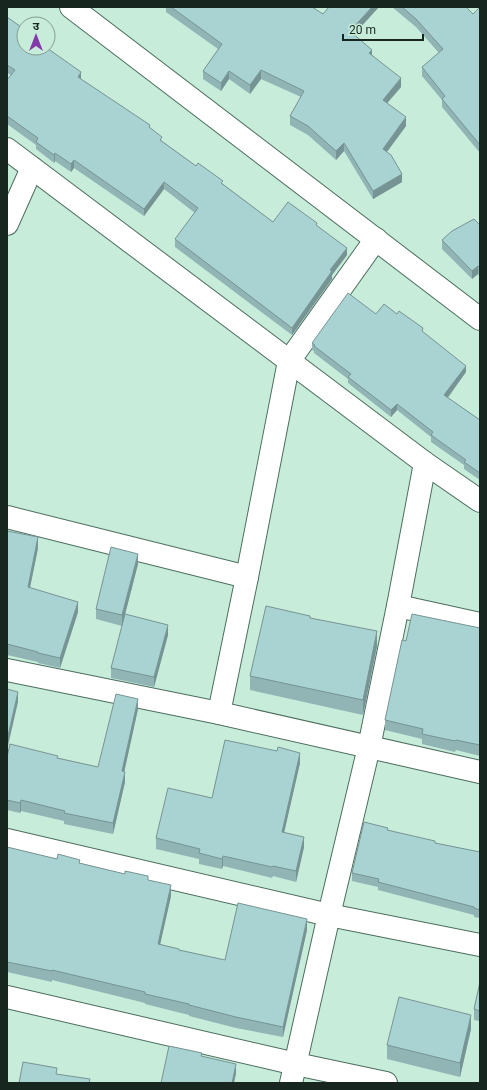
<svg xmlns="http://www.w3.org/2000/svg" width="487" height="1090" font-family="Roboto,'Noto Sans Devanagari',sans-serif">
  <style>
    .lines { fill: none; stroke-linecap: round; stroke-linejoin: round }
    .minor-casing { stroke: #4d6e5f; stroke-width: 24 }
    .minor { stroke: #fff; stroke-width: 22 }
    .wall { fill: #91b5b5 }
    .shaded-wall { fill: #769493 }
    .building { fill: #a9d3d2; stroke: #769493 }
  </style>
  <rect width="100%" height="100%" fill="#c8ecda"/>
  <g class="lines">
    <g class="minor-casing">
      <g id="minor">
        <polyline points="71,7 480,319"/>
        <polyline points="7,149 425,463 480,501"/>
        <polyline points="7,224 32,168"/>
        <polyline points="7,517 247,577"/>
        <polyline points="398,606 480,624"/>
        <polyline points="7,670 219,713 480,772"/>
        <polyline points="219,713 247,577 289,361 376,239"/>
        <polyline points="7,840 329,915 480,945"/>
        <polyline points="7,997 296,1064 386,1083"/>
        <polyline points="291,1083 329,915 369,747 398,606 425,463"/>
      </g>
    </g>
    <use href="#minor" class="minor"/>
  </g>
  <g class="wall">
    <polygon points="166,7 312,7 354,35 372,55 401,87 387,103 406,126 387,152 402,182 373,199 344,151 336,160 308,135 290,125 290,116 301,97 261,79 250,94 229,79 221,91 203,79 203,71 218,49 166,12"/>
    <polygon points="392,7 466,7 473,14 480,7 480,153 442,107 442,100 422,76 422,67 439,53 416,27"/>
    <polygon points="7,17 24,48 81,79 150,128 162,141 196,166 223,184 273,222 317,226 347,255 332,275 332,279 292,335 175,247 175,239 195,213 164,189 144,216 74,168 71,172 55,161 54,163 36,149 36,145 7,124 7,80 11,75 7,73"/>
    <polygon points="480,225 480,277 478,274 472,279 442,249 442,240"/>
    <polygon points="376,314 423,332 466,372 448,398 480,420 480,480 464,469 464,465 431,442 431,437 397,410 391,417 348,383 348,379 314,353 314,351 312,350 312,343"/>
    <polygon points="7,531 38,548 30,588 78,612 60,668 38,663 38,662 7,655"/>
    <polygon points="138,564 122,626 96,619 96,609"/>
    <polygon points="310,618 377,646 363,715 250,690 250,676"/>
    <polygon points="480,628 480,756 456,750 455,752 422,744 422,739 385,730 385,720 406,641"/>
    <polygon points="168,635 154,687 111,678 111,668"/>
    <polygon points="138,709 124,772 125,782 113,834 64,824 64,821 21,811 20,813 7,810 7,757 58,758 98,767"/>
    <polygon points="300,763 284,832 304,847 296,882 273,876 272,878 223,866 222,869 199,864 199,859 156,849 156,838"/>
    <polygon points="388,831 435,843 480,852 480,918 474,917 474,915 378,890 378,887 352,881 352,873"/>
    <polygon points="7,847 57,859 80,863 148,880 171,896 160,944 179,950 225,960 307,930 283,1037 236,1028 189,1016 189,1015 145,1004 145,1003 52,980 52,982 7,972"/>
    <polygon points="480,982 480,1021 474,1020 474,1009"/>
    <polygon points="471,1029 460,1077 387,1059 387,1045"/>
  </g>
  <g class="shaded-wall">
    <polygon points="372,7 379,7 350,39 350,31"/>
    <polygon points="372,50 372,58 369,53"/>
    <polygon points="261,70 261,79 250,94 250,85"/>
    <polygon points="229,71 229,79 221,91 221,83"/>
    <polygon points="81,72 81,80 78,77"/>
    <polygon points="401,78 401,87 383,108 383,100"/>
    <polygon points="406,117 406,126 383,157 383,149"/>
    <polygon points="344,143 344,151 336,160 336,151"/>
    <polygon points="55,153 55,161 54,163 54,155"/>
    <polygon points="74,160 74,168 71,172 71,164"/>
    <polygon points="402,174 402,182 373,199 373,191"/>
    <polygon points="164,182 164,189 144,216 144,209"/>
    <polygon points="347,248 347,255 332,275 332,279 292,335 292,328 330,270"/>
    <polygon points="478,266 478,274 472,279 472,271"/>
    <polygon points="466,366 466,372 444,402 444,395"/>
    <polygon points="397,404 397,410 391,417 391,410"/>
    <polygon points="38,537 38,548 28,597 28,587"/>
    <polygon points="138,554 138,564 122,626 122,615"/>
    <polygon points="78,602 78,612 60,668 60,658"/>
    <polygon points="168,625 168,635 154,687 154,677"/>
    <polygon points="377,631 377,646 363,715 363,700"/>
    <polygon points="18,692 18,702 7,750 7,740"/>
    <polygon points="138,699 138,709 122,782 122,771"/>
    <polygon points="300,753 300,763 282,842 282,832"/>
    <polygon points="125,772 125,782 113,834 113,823"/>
    <polygon points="21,800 21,811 20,813 20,803"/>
    <polygon points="304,837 304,847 296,882 296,871"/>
    <polygon points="223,856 223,866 222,869 222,859"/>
    <polygon points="171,885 171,896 158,954 158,944"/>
    <polygon points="307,919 307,930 283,1037 283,1027"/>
    <polygon points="471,1015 471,1029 460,1077 460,1063"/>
    <polygon points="236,1064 236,1074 234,1083 232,1083"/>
  </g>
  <g class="building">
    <polygon points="171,7 312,7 323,14 329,7 372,7 350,31 372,50 369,53 401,78 383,100 406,117 383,149 391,155 402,174 373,191 344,143 336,151 308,126 290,116 304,91 261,70 250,85 229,71 221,83 203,71 222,44"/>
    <polygon points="402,7 466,7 473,14 480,7 480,145 442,99 445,96 422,67 443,49 416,19"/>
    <polygon points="7,17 24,29 24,48 47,48 81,72 78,77 150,125 149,127 162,137 160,140 196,166 198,163 223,181 221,183 273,222 288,202 317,223 316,225 347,248 330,270 332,271 292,328 175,239 198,208 164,182 144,209 74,160 71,164 55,153 54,155 36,142 38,138 7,116 7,80 15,70 7,65"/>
    <polygon points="474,219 480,225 480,268 478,266 472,271 442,240 452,231"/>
    <polygon points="348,293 376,314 384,304 397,314 399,311 423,328 422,331 466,366 444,395 480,420 480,473 464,462 466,460 431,435 433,432 397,404 391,410 348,377 351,374 314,346 315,345 312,343"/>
    <polygon points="7,531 38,537 28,587 78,602 60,658 38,653 38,652 7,644"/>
    <polygon points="111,547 138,554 122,615 96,609"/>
    <polygon points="266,606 310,616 310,618 377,631 363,700 250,676"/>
    <polygon points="125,614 168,625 154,677 111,668"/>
    <polygon points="412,614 480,628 480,745 456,740 455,741 422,734 423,729 385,720 402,640 406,641"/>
    <polygon points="7,689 18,692 7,740"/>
    <polygon points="116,694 138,699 122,771 125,772 113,823 64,813 65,811 21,800 20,803 7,800 7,757 10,744 58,756 57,758 98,767"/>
    <polygon points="225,740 277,751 278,747 300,753 282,832 304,837 296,871 273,866 272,867 223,856 222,859 199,853 200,849 156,838 168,788 212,798"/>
    <polygon points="364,822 388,828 387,830 435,841 435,843 480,852 480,910 474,908 474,907 378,882 379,879 352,873"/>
    <polygon points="7,847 57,859 58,854 80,860 79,863 125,874 125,871 148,876 148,880 171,885 158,944 179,949 179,950 225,960 238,903 307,919 283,1027 236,1017 189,1005 189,1004 145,994 145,992 52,970 52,971 7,962"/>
    <polygon points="480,982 480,1011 474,1009"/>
    <polygon points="399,997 471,1015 460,1063 387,1045"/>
    <polygon points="169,1046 202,1053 201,1056 236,1064 232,1083 161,1083"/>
    <polygon points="23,1062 57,1068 56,1074 90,1079 89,1083 19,1083"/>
  </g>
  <rect width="487" height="1090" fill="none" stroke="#182620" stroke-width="16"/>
  <g transform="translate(36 36)"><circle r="19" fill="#c8ecda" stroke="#829d90"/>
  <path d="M0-3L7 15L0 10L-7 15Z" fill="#8439ab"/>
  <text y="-6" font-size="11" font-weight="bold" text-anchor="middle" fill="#182620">उ</text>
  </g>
  <path d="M343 34v6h80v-6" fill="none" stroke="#182620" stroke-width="2"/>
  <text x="349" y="34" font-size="12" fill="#182620" stroke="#c8ecda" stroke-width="3" paint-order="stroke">20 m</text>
</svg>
